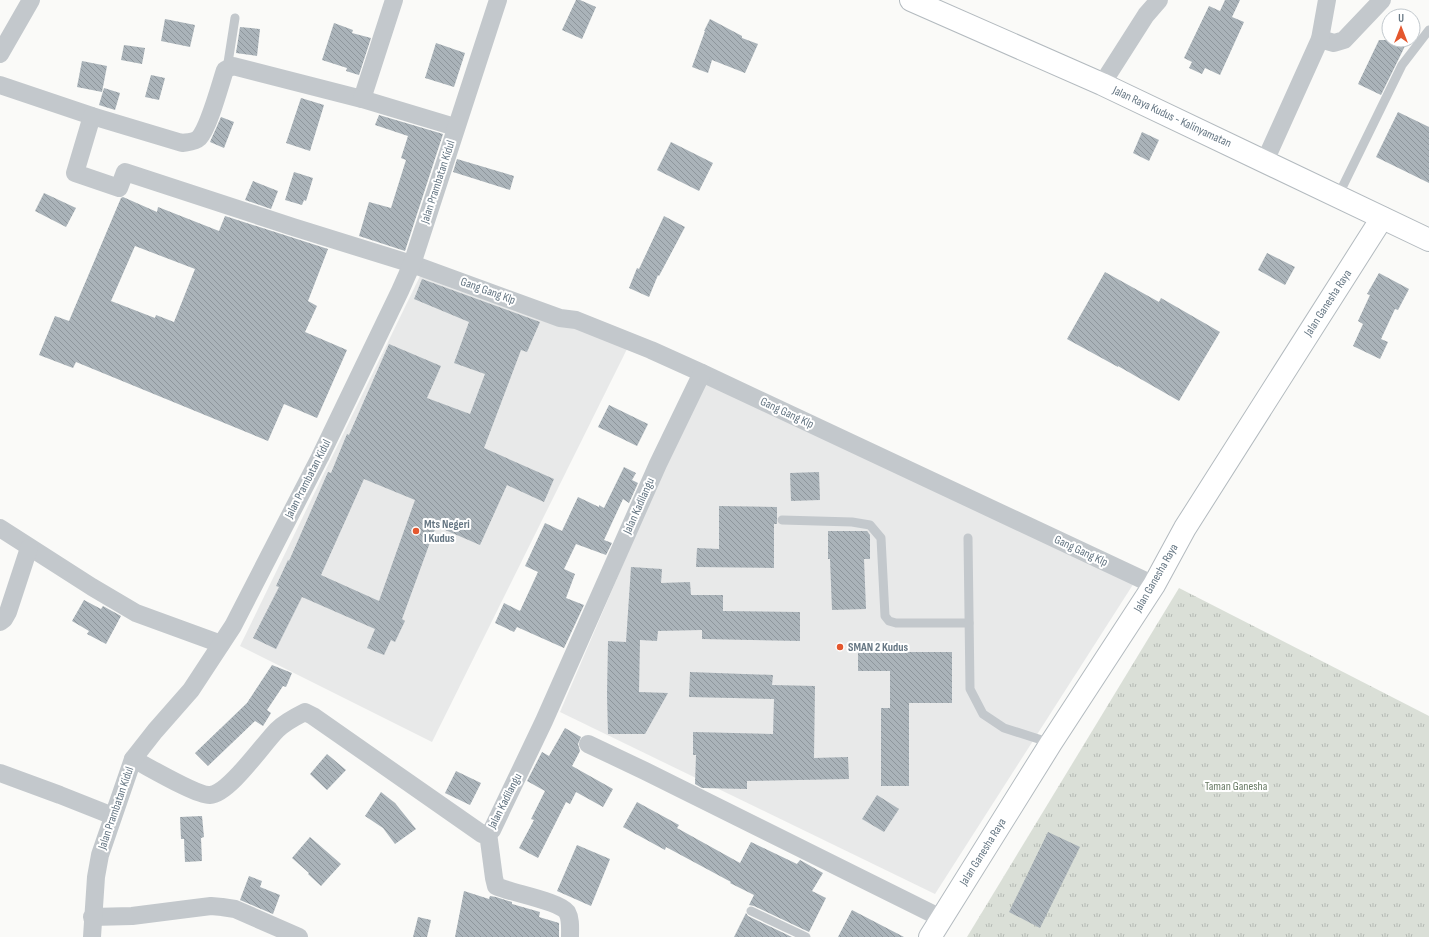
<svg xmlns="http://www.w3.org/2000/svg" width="1429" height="937" font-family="'Sofia Sans Condensed',sans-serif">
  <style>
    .built { fill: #e8e9e9 }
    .park { fill: url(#park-tufts) }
    .building { fill: url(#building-back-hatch); fill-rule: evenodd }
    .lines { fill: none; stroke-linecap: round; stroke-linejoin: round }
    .secondary-casing { stroke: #b3babf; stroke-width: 24 }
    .lane { stroke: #c3c8cc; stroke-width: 9 }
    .street { stroke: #c3c8cc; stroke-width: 18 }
    .secondary { stroke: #fff; stroke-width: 22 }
    .poi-dot { fill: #e4572e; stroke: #fff; stroke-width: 1.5 }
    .labels { text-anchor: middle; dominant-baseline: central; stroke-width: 4; stroke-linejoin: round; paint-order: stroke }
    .street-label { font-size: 12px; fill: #657683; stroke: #fff }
    .poi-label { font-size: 12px; font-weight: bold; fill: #657683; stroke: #fff; text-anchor: start }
    .park-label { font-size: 12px; fill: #687a64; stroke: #fff }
  </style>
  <defs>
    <pattern id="park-tufts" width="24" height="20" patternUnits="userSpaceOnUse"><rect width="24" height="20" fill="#dadfd7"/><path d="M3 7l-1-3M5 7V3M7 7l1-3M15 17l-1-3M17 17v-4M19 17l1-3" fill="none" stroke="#b4b9b4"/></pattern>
    <pattern id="building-back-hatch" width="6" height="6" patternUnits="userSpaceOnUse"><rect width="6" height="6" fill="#aab3b9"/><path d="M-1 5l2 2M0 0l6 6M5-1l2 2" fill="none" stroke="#8e969c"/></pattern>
  </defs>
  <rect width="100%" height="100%" fill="#fafaf8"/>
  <g class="built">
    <polygon points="423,270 628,347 432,742 240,646"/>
    <polygon points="703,377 1134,583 935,894 560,712"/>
  </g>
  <polygon class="park" points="1179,588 1429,716 1429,937 967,937"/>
  <g class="building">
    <polygon points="576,0 580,0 596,7 582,39 562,30"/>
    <polygon points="1225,0 1240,0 1232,17 1244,22 1220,75 1205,68 1202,74 1189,68 1192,62 1184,58 1209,6 1220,11"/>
    <polygon points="165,19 195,25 190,47 161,41"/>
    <polygon points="710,19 742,36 742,38 758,44 745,73 712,60 708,73 692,67 705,31 704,31"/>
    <polygon points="334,23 353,30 352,33 371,38 359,75 346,71 347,68 322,60"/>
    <polygon points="240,27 260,29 257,56 236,53"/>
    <polygon points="1379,40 1408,40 1381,95 1358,84"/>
    <polygon points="436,43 465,53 454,87 425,78"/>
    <polygon points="124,45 145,48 142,64 121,60"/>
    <polygon points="82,61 107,66 102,92 77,87"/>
    <polygon points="151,75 165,78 159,100 145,97"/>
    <polygon points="104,88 120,93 115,110 99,105"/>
    <polygon points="301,98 324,105 310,151 286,143"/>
    <polygon points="1398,112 1429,127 1429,183 1376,157"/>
    <polygon points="379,115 443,134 405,251 359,236 369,202 391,208 406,160 401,158 408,136 375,125"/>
    <polygon points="221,117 234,122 224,148 210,142"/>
    <polygon points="1142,132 1159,140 1149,161 1133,153"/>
    <polygon points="671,142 713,163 699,191 657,170"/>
    <polygon points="457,159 514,176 510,190 453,172"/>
    <polygon points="294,172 313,178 306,201 304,200 302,205 285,200"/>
    <polygon points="253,181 278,191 271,209 245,200"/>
    <polygon points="44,193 76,208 66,227 35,211"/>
    <path d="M123,197L157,212L158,207L219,231L225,216L328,249L308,301L317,306L305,332L347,350L317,418L284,404L268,441L76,362L73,368L39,355L55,316L69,321L121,198ZM135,246L195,269L174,322L156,315L155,318L111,301Z"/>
    <polygon points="664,216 685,227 659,276 658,275 649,297 629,288 637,268 639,269"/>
    <polygon points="1267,253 1295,267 1285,285 1258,270"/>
    <polygon points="1105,272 1159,302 1161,298 1220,332 1179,401 1118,366 1118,367 1067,339"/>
    <polygon points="1379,273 1409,289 1398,310 1395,309 1381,339 1388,342 1380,359 1353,346 1363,324 1358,321 1370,295 1367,294"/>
    <path d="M422,279L540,322L527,352L521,350L484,448L554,479L544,502L507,485L480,545L436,526L402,619L405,621L395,642L391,640L384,655L367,648L375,629L302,597L276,649L253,638L279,587L276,586L288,560L289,561L328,472L331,473L347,434L349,435L389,344L441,366L427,398L470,414L485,374L454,363L469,322L414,299ZM364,479L415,500L379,601L321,575Z"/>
    <polygon points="609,405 648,424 637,446 598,427"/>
    <polygon points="624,467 636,473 632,480 638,483 629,503 623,499 604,540 612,543 606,555 576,544 564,569 575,574 566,598 584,605 564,648 517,627 514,632 495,623 504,603 520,611 538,572 525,566 545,523 562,531 578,497 599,507 599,505 604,508"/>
    <polygon points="819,472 820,500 791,501 790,473"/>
    <polygon points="719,506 777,507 777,524 774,524 774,568 696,567 697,548 719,549"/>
    <polygon points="828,531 867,531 870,535 870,559 864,559 866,609 832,610 830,559 828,559"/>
    <polygon points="631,567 662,569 661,583 690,582 691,595 723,595 723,611 800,612 800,641 702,639 702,630 658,631 657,641 640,640 639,692 668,693 645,734 608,734 607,695 608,641 626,642"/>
    <polygon points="84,600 101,609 103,606 121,616 106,644 87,634 89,631 72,621"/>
    <polygon points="858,652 952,652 952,703 909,703 909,786 881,786 881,708 890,708 890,671 858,671"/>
    <polygon points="272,665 292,673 286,687 283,686 267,710 271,713 263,726 255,721 208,766 195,753 247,703"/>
    <polygon points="690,672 773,675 772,685 815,686 814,758 848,757 849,779 747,781 747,789 702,788 695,784 696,755 693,755 693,732 773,734 774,699 689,697"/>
    <polygon points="565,728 581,737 578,744 580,751 572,766 613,789 603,807 576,792 570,804 566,802 538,858 519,848 534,820 531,819 545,791 527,781 542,752 549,756"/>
    <polygon points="327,754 346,770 327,790 310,774"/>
    <polygon points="456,771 481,783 470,805 445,793"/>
    <polygon points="381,792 395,803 416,829 395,844 383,828 365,816"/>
    <polygon points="877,795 899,809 884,832 862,819"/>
    <polygon points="637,802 679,825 677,828 740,863 751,842 797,864 800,860 823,873 812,891 826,898 809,932 754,906 749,905 754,895 730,883 731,882 666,847 665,850 623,827"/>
    <polygon points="202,816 204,837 201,838 202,861 185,862 184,839 181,839 180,817"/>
    <polygon points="1048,832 1080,847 1040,928 1009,912"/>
    <polygon points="310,837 341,864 321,886 308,874 309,873 292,858"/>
    <polygon points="577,845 610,859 591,906 557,891"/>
    <polygon points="249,876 262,881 260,887 280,895 273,914 240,900"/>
    <polygon points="464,891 489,899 490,896 496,897 512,902 512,904 540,912 539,917 559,923 559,937 455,937"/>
    <polygon points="852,910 904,937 838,937"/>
    <polygon points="746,913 748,916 792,937 734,937"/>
    <polygon points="418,917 431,920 427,937 413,937"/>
  </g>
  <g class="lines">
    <g class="secondary-casing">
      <g id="secondary">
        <polyline points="911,0 1102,84 1429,240"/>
        <polyline points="930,937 1051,743 1154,585 1185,528 1382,218"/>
      </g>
    </g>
    <g class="lane">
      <polyline points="227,69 235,18"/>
      <polyline points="1338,196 1402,65 1429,30"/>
      <polyline points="782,520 852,522 870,525 881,538 885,616 889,621 896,623 969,623"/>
      <polyline points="968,538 970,689 983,714 1004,728 1051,743"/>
      <polyline points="751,911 806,937"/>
    </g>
    <g class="street">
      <polyline points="1320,39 1334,43 1344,40 1382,0"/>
      <polyline points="0,54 31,0"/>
      <polyline points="1102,84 1146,15 1159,0"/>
      <path d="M0,85L92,116L182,143C188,142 195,142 199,138C209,127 220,85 225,70L233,66L362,99L455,127"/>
      <polyline points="362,99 394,0"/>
      <polyline points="92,116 75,173 119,188 125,172 293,227 412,264 560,318 576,320 651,350 702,373 1154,585"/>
      <polyline points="1265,161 1320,39 1327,0"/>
      <polyline points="0,528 92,587 136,613 221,644"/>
      <polyline points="0,622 4,619 8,612 29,548"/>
      <polyline points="588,744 645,771 941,918"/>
      <path d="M133,759C147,766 197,796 210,795C229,794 263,744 277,730C285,722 295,717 305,712L313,716L482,834L488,833L492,830L544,721L658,464L702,373"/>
      <polyline points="0,773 60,795 113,816"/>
      <path d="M488,833L494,878L496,886C511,893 559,901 567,912C571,919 570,929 570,937"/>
      <polyline points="92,917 132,916 187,909 211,906 222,907 235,909 299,937"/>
      <polyline points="92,937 96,877 100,855 133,759 155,731 191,690 233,626 320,457 400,291 412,264 498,0"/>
    </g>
    <use href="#secondary" class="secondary"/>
  </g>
  <g class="poi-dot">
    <circle cx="416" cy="531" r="4"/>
    <circle cx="840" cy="647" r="4"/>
  </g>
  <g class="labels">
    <g class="street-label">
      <text transform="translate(1172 117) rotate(25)">Jalan Raya Kudus - Kalinyamatan</text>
      <text transform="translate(438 182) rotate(-72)">Jalan Prambatan Kidul</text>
      <text transform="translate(488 291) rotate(20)">Gang Gang Klp</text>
      <text transform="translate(1328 303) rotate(-57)">Jalan Ganesha Raya</text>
      <text transform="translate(787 413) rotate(25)">Gang Gang Klp</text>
      <text transform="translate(308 479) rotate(-63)">Jalan Prambatan Kidul</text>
      <text transform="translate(639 506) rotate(-66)">Jalan Kadilangu</text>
      <text transform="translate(1081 551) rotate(25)">Gang Gang Klp</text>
      <text transform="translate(1156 578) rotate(-60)">Jalan Ganesha Raya</text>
      <text transform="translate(505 801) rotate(-63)">Jalan Kadilangu</text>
      <text transform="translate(116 808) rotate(-71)">Jalan Prambatan Kidul</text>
      <text transform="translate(983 852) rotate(-58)">Jalan Ganesha Raya</text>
    </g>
    <g class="poi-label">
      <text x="424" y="524">Mts Negeri<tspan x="424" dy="14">I Kudus</tspan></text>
      <text x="848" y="647">SMAN 2 Kudus</text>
    </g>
    <g class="park-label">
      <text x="1236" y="786">Taman Ganesha</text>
    </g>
  </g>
  <g transform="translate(1401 28)"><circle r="19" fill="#ffffff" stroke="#c1c8cd"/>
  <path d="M0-3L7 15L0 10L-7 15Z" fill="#e4572e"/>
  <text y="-6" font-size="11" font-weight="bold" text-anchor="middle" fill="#657683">U</text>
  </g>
</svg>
